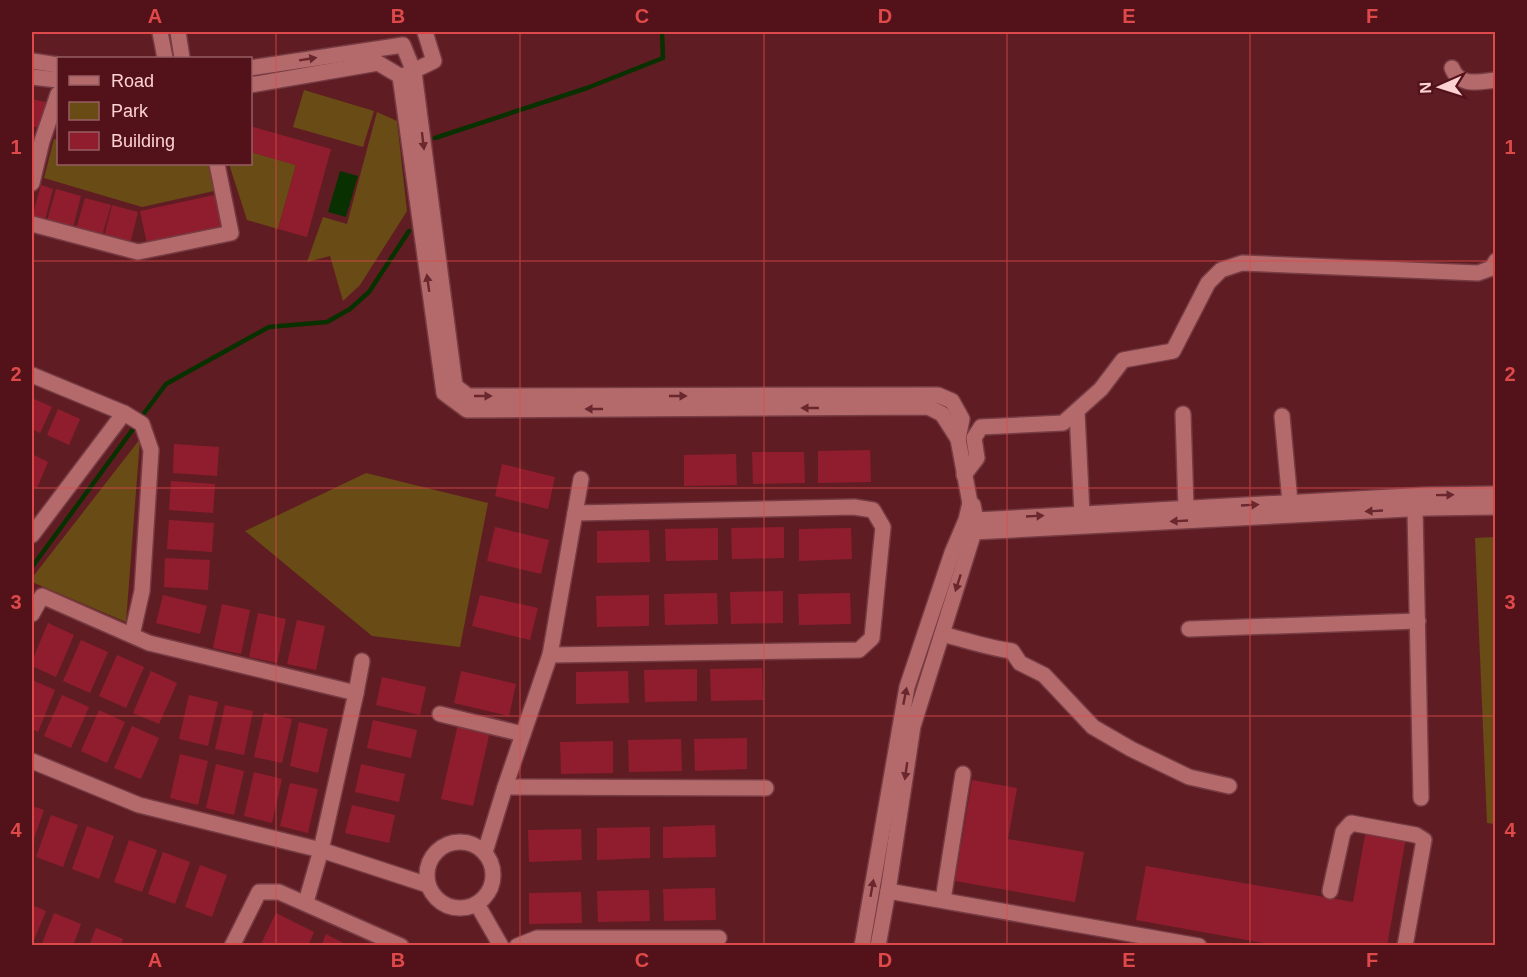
<svg xmlns="http://www.w3.org/2000/svg" width="1527" height="977" font-family="Helvetica,sans-serif">
  <style>
    .green { fill: #694b15 }
    .water { fill: #093000 }
    .lines { fill: none; stroke-linecap: round; stroke-linejoin: round }
    .stream { stroke: #093000; stroke-width: 4.5 }
    .building { fill: #901d2e }
    .minor-casing { stroke: #763b43; stroke-width: 18 }
    .minor { stroke: #b46a6b; stroke-width: 15 }
    .oneway { fill: #6b272e }
    .grid { fill: none; stroke: #de4a4a; stroke-width: 1.5; stroke-opacity: 0.55 }
    .neatline { fill: none; stroke: #de4a4a; stroke-width: 2 }
    .grid-label { font-size: 20px; text-anchor: middle; font-weight: bold; fill: #de4a4a }
  </style>
  <rect width="100%" height="100%" fill="#5f1d23"/>
  <g class="green">
    <polygon points="304,90 374,111 363,147 293,127"/>
    <polygon points="377,112 397,121 407,211 360,285 343,301 330,256 307,262 323,217 347,224"/>
    <polygon points="54,139 58,140 58,164 209,164 214,191 142,207 44,178"/>
    <polygon points="251,152 296,165 278,229 247,220 229,164 250,164"/>
    <polygon points="140,439 126,622 32,582 32,578"/>
    <polygon points="366,473 488,503 460,647 372,636 245,531"/>
    <polygon points="1495,537 1496,537 1495,824 1487,823 1475,538"/>
  </g>
  <polygon class="water" points="340,171 358,176 346,217 328,212"/>
  <g class="lines">
    <g class="stream">
      <polyline points="435,138 587,88 663,58 662,32"/>
      <polyline points="139,420 166,384 269,327 327,322 350,309 369,292 409,231"/>
      <polyline points="32,567 136,425"/>
    </g>
  </g>
  <g class="building">
    <polygon points="32,99 49,103 42,129 32,126"/>
    <polygon points="250,126 331,149 307,237 278,229 296,165 250,152"/>
    <polygon points="41,185 53,189 45,220 32,217"/>
    <polygon points="56,189 81,196 73,228 47,221"/>
    <polygon points="219,194 226,227 147,244 140,211"/>
    <polygon points="85,198 111,205 102,236 76,229"/>
    <polygon points="112,205 138,212 130,244 104,237"/>
    <polygon points="32,398 52,407 40,433 32,429"/>
    <polygon points="58,409 80,419 69,445 47,435"/>
    <polygon points="174,444 219,447 217,476 173,473"/>
    <polygon points="870,450 871,482 818,483 818,451"/>
    <polygon points="752,452 804,452 805,483 753,484"/>
    <polygon points="32,454 48,462 37,488 32,486"/>
    <polygon points="736,454 737,485 684,486 684,455"/>
    <polygon points="502,464 555,477 548,509 495,496"/>
    <polygon points="171,481 215,484 213,513 169,510"/>
    <polygon points="169,520 214,523 212,552 167,549"/>
    <polygon points="495,527 549,540 541,574 487,561"/>
    <polygon points="784,527 784,558 732,559 731,528"/>
    <polygon points="718,528 718,560 666,561 665,529"/>
    <polygon points="851,528 852,559 799,561 799,529"/>
    <polygon points="649,530 650,562 597,563 597,531"/>
    <polygon points="165,558 210,560 208,590 164,587"/>
    <polygon points="783,591 783,623 731,624 730,592"/>
    <polygon points="717,593 718,624 665,625 664,594"/>
    <polygon points="850,593 851,624 799,625 798,594"/>
    <polygon points="163,595 207,606 200,634 156,623"/>
    <polygon points="480,595 538,608 530,640 472,626"/>
    <polygon points="649,595 649,626 597,627 596,596"/>
    <polygon points="222,604 250,610 241,654 213,648"/>
    <polygon points="258,613 286,619 277,663 249,657"/>
    <polygon points="297,620 325,626 316,670 287,664"/>
    <polygon points="48,623 74,635 56,677 32,666 32,661"/>
    <polygon points="81,640 108,652 90,693 63,681"/>
    <polygon points="117,655 144,667 126,708 99,696"/>
    <polygon points="762,668 763,700 711,701 710,669"/>
    <polygon points="697,669 697,701 645,702 644,670"/>
    <polygon points="151,671 177,683 159,724 133,713"/>
    <polygon points="461,671 516,684 509,716 454,703"/>
    <polygon points="628,671 629,703 576,704 576,672"/>
    <polygon points="382,677 426,687 420,715 376,705"/>
    <polygon points="32,680 55,690 38,732 32,729"/>
    <polygon points="62,695 89,707 71,748 44,736"/>
    <polygon points="189,695 218,702 208,746 179,739"/>
    <polygon points="225,705 253,711 244,755 215,749"/>
    <polygon points="99,710 125,722 107,763 81,751"/>
    <polygon points="264,713 292,719 282,763 254,757"/>
    <polygon points="373,720 417,730 411,758 367,748"/>
    <polygon points="299,722 328,729 318,773 290,766"/>
    <polygon points="458,724 490,731 473,806 441,799"/>
    <polygon points="132,726 159,738 141,779 114,768"/>
    <polygon points="747,738 747,769 695,771 694,739"/>
    <polygon points="681,739 682,771 629,772 628,740"/>
    <polygon points="613,741 613,773 561,774 560,742"/>
    <polygon points="180,754 208,761 198,805 170,798"/>
    <polygon points="216,764 244,771 234,815 206,808"/>
    <polygon points="361,764 405,774 399,802 355,792"/>
    <polygon points="254,772 282,779 272,823 244,816"/>
    <polygon points="972,780 1017,788 1008,839 1084,852 1075,902 955,881"/>
    <polygon points="290,783 318,789 308,833 280,826"/>
    <polygon points="352,805 395,815 389,843 345,833"/>
    <polygon points="32,806 44,810 32,844"/>
    <polygon points="51,815 78,825 63,867 36,857"/>
    <polygon points="715,825 716,857 663,858 663,827"/>
    <polygon points="87,826 114,836 99,879 72,869"/>
    <polygon points="650,827 650,858 597,860 597,828"/>
    <polygon points="581,829 582,860 529,862 528,830"/>
    <polygon points="1366,830 1406,837 1387,946 1280,946 1136,920 1146,866 1353,902"/>
    <polygon points="129,840 157,850 142,892 114,882"/>
    <polygon points="163,852 190,862 175,904 148,894"/>
    <polygon points="200,865 227,875 212,917 185,907"/>
    <polygon points="715,888 716,920 664,921 663,889"/>
    <polygon points="649,890 650,921 598,922 597,891"/>
    <polygon points="581,892 582,923 529,924 529,893"/>
    <polygon points="32,905 46,911 32,945"/>
    <polygon points="54,913 81,924 73,946 41,946"/>
    <polygon points="276,913 314,932 308,946 260,946"/>
    <polygon points="96,928 123,939 121,946 89,946"/>
    <polygon points="326,934 349,946 321,946"/>
  </g>
  <g class="lines">
    <g class="minor-casing">
      <g id="minor">
        <polyline points="160,32 165,58"/>
        <polyline points="178,32 182,58"/>
        <polyline points="32,61 58,65"/>
        <polyline points="250,68 403,45 414,72 455,386 468,396 938,395 952,401 962,419 958,439 970,503 973,505 976,520 974,532 913,726 888,891 878,946"/>
        <path d="M1452,68C1459,87 1479,82 1496,80"/>
        <polyline points="405,75 434,61 425,32"/>
        <polyline points="32,77 58,80"/>
        <polyline points="250,85 378,63 400,76 444,393 467,410 928,407 942,414 958,439"/>
        <polyline points="32,183 42,141 58,94"/>
        <polyline points="32,224 138,252 231,233 217,164"/>
        <polyline points="32,375 124,413 32,535"/>
        <polyline points="1077,412 1082,514"/>
        <polyline points="124,413 142,424 151,450 142,591 132,635"/>
        <polyline points="1183,414 1186,508"/>
        <polyline points="1282,416 1290,502"/>
        <polyline points="964,475 977,458 974,438 981,427 1063,423 1101,389 1123,360 1173,351 1208,283 1221,270 1242,263 1478,273 1492,268 1496,261"/>
        <polyline points="1415,509 1421,798"/>
        <polyline points="976,520 1427,495 1496,494"/>
        <polyline points="974,532 1427,508 1496,507"/>
        <polyline points="32,614 42,596 149,643 356,693 321,850 306,902"/>
        <polyline points="1189,629 1418,621"/>
        <path d="M942,634C966,640 988,648 1012,651L1020,663L1044,675L1093,727L1131,749L1189,777L1229,786"/>
        <polyline points="550,655 859,650 872,638 883,527 873,510 854,507 575,513"/>
        <polyline points="356,693 362,661"/>
        <polyline points="440,714 523,734"/>
        <polyline points="32,761 139,805 321,850 428,885"/>
        <polyline points="505,787 766,788"/>
        <circle cx="460" cy="875" r="33"/>
        <polyline points="485,852 505,787 550,655 581,479"/>
        <polyline points="888,891 1199,946"/>
        <polyline points="1330,891 1343,832 1351,823 1416,835 1424,840 1405,946"/>
        <polyline points="943,900 963,774"/>
        <polyline points="477,904 501,946"/>
        <polyline points="232,946 259,892 279,892 401,946"/>
        <polyline points="517,946 537,938 719,938"/>
        <polyline points="862,946 907,687 952,553 966,520 970,503"/>
      </g>
    </g>
    <use href="#minor" class="minor"/>
  </g>
  <defs><path id="oneway-solid" d="M-6-.8H1V-3.2L6.5 0L1 3.2V.8H-6Z" transform="scale(1.5)"/></defs>
  <g class="oneway">
    <use href="#oneway-solid" transform="translate(308 59) rotate(-9)"/>
    <use href="#oneway-solid" transform="translate(423 141) rotate(83)"/>
    <use href="#oneway-solid" transform="translate(428 283) rotate(-98)"/>
    <use href="#oneway-solid" transform="translate(483 396)"/>
    <use href="#oneway-solid" transform="translate(678 396)"/>
    <use href="#oneway-solid" transform="translate(810 408) rotate(180)"/>
    <use href="#oneway-solid" transform="translate(594 409) rotate(180)"/>
    <use href="#oneway-solid" transform="translate(1445 495) rotate(-1)"/>
    <use href="#oneway-solid" transform="translate(1250 505) rotate(-3)"/>
    <use href="#oneway-solid" transform="translate(1374 511) rotate(177)"/>
    <use href="#oneway-solid" transform="translate(1035 516) rotate(-3)"/>
    <use href="#oneway-solid" transform="translate(1179 521) rotate(177)"/>
    <use href="#oneway-solid" transform="translate(958 583) rotate(108)"/>
    <use href="#oneway-solid" transform="translate(905 696) rotate(-79)"/>
    <use href="#oneway-solid" transform="translate(906 771) rotate(98)"/>
    <use href="#oneway-solid" transform="translate(872 888) rotate(-80)"/>
  </g>
  <path class="grid" d="M276,32V946M520,32V946M764,32V946M1007,32V946M1250,32V946M32,261H1496M32,488H1496M32,716H1496"/>
  <rect width="1527" height="977" fill="none" stroke="#531119" stroke-width="66"/>
  <rect x="57" y="57" width="195" height="108" fill="#531119" stroke="#975e63" stroke-width="1.5"/>
  <rect x="69" y="76" width="30" height="9" fill="#b46a6b" stroke="#975e63" stroke-width="1.5"/>
  <text x="111" y="87" font-size="18" fill="#fdd2d2">Road</text>
  <rect x="69" y="102" width="30" height="18" fill="#694b15" stroke="#975e63" stroke-width="1.5"/>
  <text x="111" y="117" font-size="18" fill="#fdd2d2">Park</text>
  <rect x="69" y="132" width="30" height="18" fill="#901d2e" stroke="#975e63" stroke-width="1.5"/>
  <text x="111" y="147" font-size="18" fill="#fdd2d2">Building</text>
  <g transform="translate(1440 87) rotate(267)" stroke="#531119" stroke-width="4.5" paint-order="stroke">
  <path d="M0-4.5L10 22L0 15L-10 22Z" fill="#fdd2d2"/>
  <text y="-9" font-size="16" font-weight="bold" text-anchor="middle" fill="#fdd2d2">N</text>
  </g>
  <rect x="33" y="33" width="1461" height="911" class="neatline"/>
  <g class="grid-label">
    <text x="155" y="23">A</text>
    <text x="398" y="23">B</text>
    <text x="642" y="23">C</text>
    <text x="885" y="23">D</text>
    <text x="1129" y="23">E</text>
    <text x="1372" y="23">F</text>
    <text x="16" y="154">1</text>
    <text x="1510" y="154">1</text>
    <text x="16" y="381">2</text>
    <text x="1510" y="381">2</text>
    <text x="16" y="609">3</text>
    <text x="1510" y="609">3</text>
    <text x="16" y="837">4</text>
    <text x="1510" y="837">4</text>
    <text x="155" y="967">A</text>
    <text x="398" y="967">B</text>
    <text x="642" y="967">C</text>
    <text x="885" y="967">D</text>
    <text x="1129" y="967">E</text>
    <text x="1372" y="967">F</text>
  </g>
</svg>
